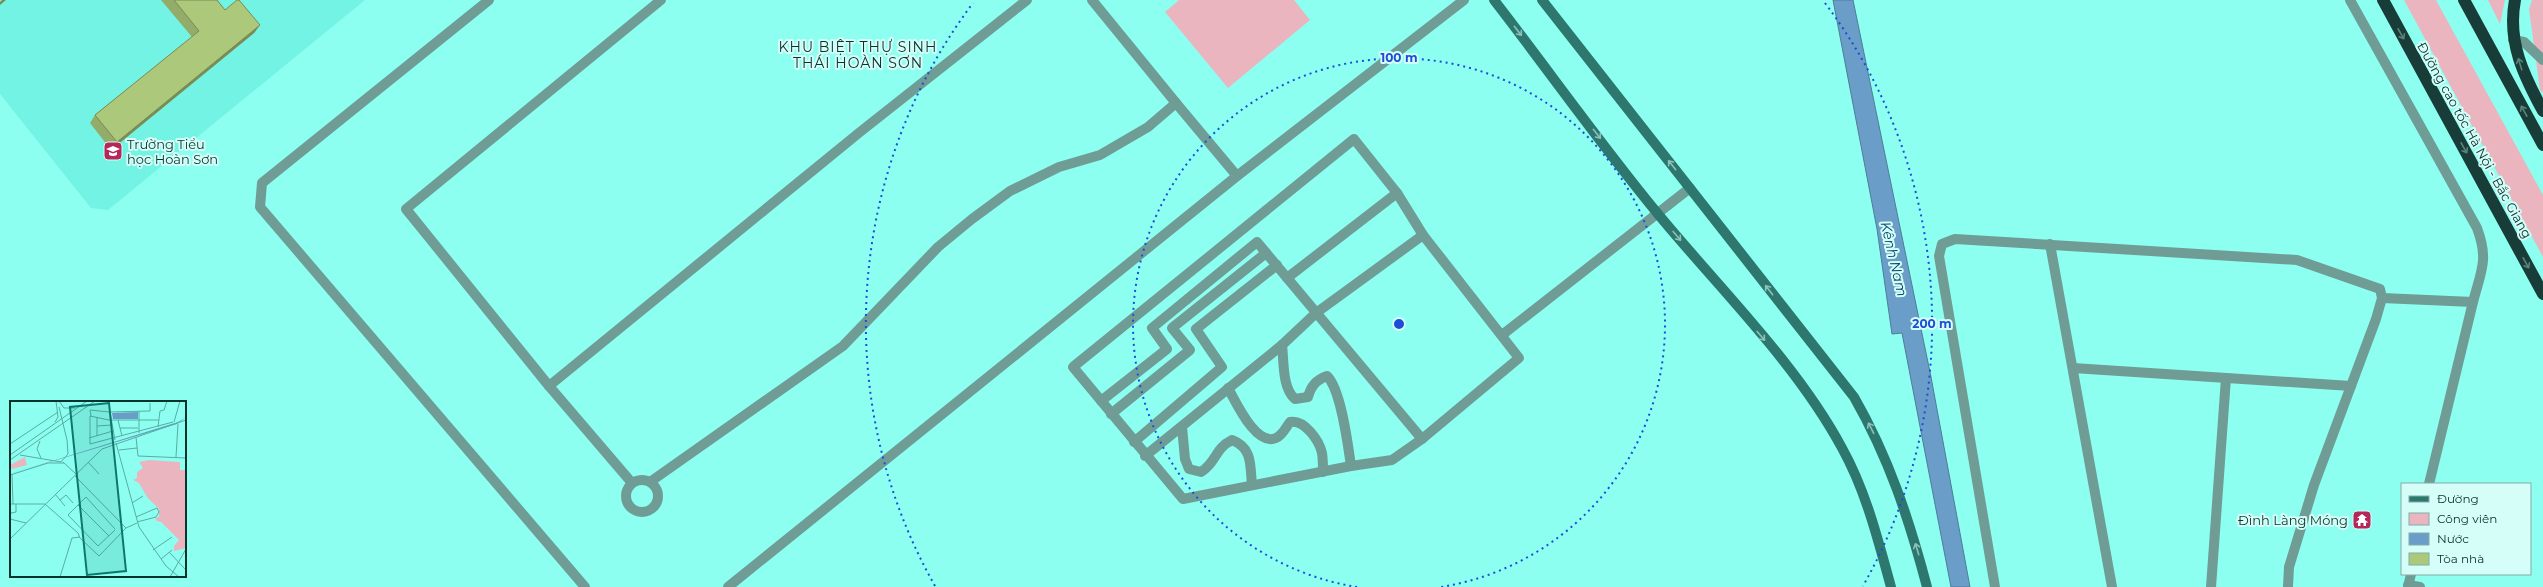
<svg xmlns="http://www.w3.org/2000/svg" width="2543" height="587" font-family="Montserrat,sans-serif">
  <style>
    .built { fill: #73f3e3 }
    .green { fill: #eab5bf }
    .water { fill: #6a9dc7; stroke: #4e7d99 }
    .lines { fill: none; stroke-linecap: round; stroke-linejoin: round }
    .lane { stroke: #709c96; stroke-width: 10 }
    .street { stroke: #709c96; stroke-width: 10 }
    .secondary { stroke: #2e776f; stroke-width: 10 }
    .highway { stroke: #183d38; stroke-width: 12 }
    .wall { fill: #94ac69 }
    .shaded-wall { fill: #788c55 }
    .building { fill: #acc87a; stroke: #788c55 }
    .oneway { stroke: #8ac1ba }
    .oneway2 { stroke: #5a817b }
    .ring { fill: none; stroke: #1d4ed8; stroke-width: 2; stroke-dasharray: 2 4 }
    .labels { text-anchor: middle; dominant-baseline: central; stroke-width: 4; stroke-linejoin: round; paint-order: stroke }
    .street-label { font-size: 13px; fill: #0c322e; stroke: #d5fef8 }
    .poi-label { font-size: 13px; fill: #0c322e; stroke: #d5fef8; text-anchor: start }
    .neighbourhood-label { font-size: 14px; letter-spacing: 1px; fill: #0c322e; stroke: #d5fef8 }
    .water-label { font-size: 14px; font-style: italic; fill: #03426b; stroke: #d5fef8 }
    .inset-road { fill: none; stroke: #59ada2; stroke-width: 1 }
    .view { fill: #0f766e; fill-opacity: 0.15; stroke: #0f766e; stroke-width: 2 }
    .inset-edge { fill: none; stroke: #0c322e; stroke-width: 2 }
    .centre { fill: #1d4ed8; stroke: #d5fef8; stroke-width: 2 }
    .ring-label { font-size: 12px; text-anchor: middle; font-weight: bold; fill: #1d4ed8; stroke: #d5fef8; stroke-width: 4; stroke-linejoin: round; paint-order: stroke }
  </style>
  <rect width="100%" height="100%" fill="#8cfff0"/>
  <polygon class="built" points="0,0 365,0 108,210 91,208 0,94"/>
  <g class="green">
    <polygon points="1179,0 1294,0 1310,20 1228,88 1165,12"/>
    <polygon points="2404,0 2436,0 2543,195 2543,257"/>
    <polygon points="2488,0 2505,0 2500,24"/>
    <polygon points="2532,0 2543,0 2543,93 2540,90 2529,9"/>
  </g>
  <polygon class="water" points="1833,0 1853,0 1931,377 1970,587 1951,587 1902,333 1892,334 1877,229"/>
  <g class="lines">
    <g class="lane">
      <path d="M2350,0L2477,228C2489,260 2481,271 2473,302"/>
      <polyline points="2513,40 2524,42 2543,60"/>
      <polygon points="1354,139 1397,193 1423,235 1519,358 1422,439 1392,460 1351,466 1183,499 1073,367"/>
      <polyline points="1287,278 1397,193"/>
      <path d="M1282,345C1284,361 1282,388 1295,399L1308,397C1311,386 1316,380 1327,376C1341,389 1348,445 1351,466"/>
      <path d="M1228,388C1236,402 1256,447 1276,438C1283,435 1286,427 1290,422C1304,419 1319,440 1322,453C1323,459 1323,466 1323,472"/>
      <polyline points="1101,401 1167,349 1152,328 1257,242 1422,439"/>
      <polyline points="1111,414 1190,350 1172,328 1266,253"/>
      <path d="M1182,427L1185,459L1189,469L1201,472C1217,462 1214,449 1232,440C1253,448 1250,466 1252,485"/>
      <polyline points="1134,442 1222,367 1196,329 1277,265"/>
      <polyline points="1145,456 1282,345 1316,313 1423,235"/>
    </g>
    <g class="street">
      <polyline points="489,0 262,183 260,207 585,587"/>
      <polyline points="1176,103 1237,176"/>
      <polyline points="2050,244 2112,587"/>
      <polyline points="2382,298 2473,302 2429,484"/>
      <polyline points="1502,335 1690,188"/>
      <polyline points="2073,368 2351,386"/>
      <polyline points="549,386 860,132 1027,0"/>
      <circle cx="642" cy="496" r="16"/>
      <polyline points="650,482 843,346 938,247 972,219 1010,191 1059,167 1100,155 1148,127 1176,103 1092,0"/>
      <polyline points="632,483 549,386 406,209 661,0"/>
      <polyline points="2408,585 2420,587"/>
      <polyline points="728,587 1237,176 1464,0"/>
      <polyline points="1995,587 1939,256 1942,244 1955,239 2297,260 2380,289 2382,298 2376,319 2314,485 2289,567 2288,587"/>
      <polyline points="2211,587 2226,378"/>
      <polyline points="2408,587 2411,574"/>
    </g>
    <g class="secondary">
      <path d="M1494,0C1549,71 1601,145 1658,214C1719,288 1797,364 1842,448C1866,491 1878,540 1891,587"/>
      <path d="M1542,0L1854,397C1889,458 1909,519 1927,587"/>
    </g>
    <g class="highway">
      <polyline points="2383,0 2543,294"/>
      <polyline points="2464,0 2543,145"/>
      <path d="M2515,0C2507,42 2524,76 2543,111"/>
    </g>
  </g>
  <polygon class="wall" points="161,0 217,0 225,10 260,25 254,33 111,150 90,123 95,115 192,37"/>
  <g class="shaded-wall">
    <polygon points="2,0 6,0 0,5 0,2"/>
    <polygon points="260,25 254,33 111,150 117,142"/>
  </g>
  <polygon class="building" points="174,0 217,0 225,10 237,0 239,0 260,25 117,142 95,115 199,31"/>
  <defs><path id="oneway-shaft" d="M-6 0H5M1.5-3L5.5 0L1.5 3" fill="none" stroke-width="1.6" stroke-linecap="round" stroke-linejoin="round"/></defs>
  <g class="oneway">
    <use href="#oneway-shaft" transform="translate(1518 31) rotate(52)"/>
    <use href="#oneway-shaft" transform="translate(1597 134) rotate(52)"/>
    <use href="#oneway-shaft" transform="translate(1672 165) rotate(-128)"/>
    <use href="#oneway-shaft" transform="translate(1677 236) rotate(50)"/>
    <use href="#oneway-shaft" transform="translate(1769 290) rotate(-128)"/>
    <use href="#oneway-shaft" transform="translate(1761 336) rotate(50)"/>
    <use href="#oneway-shaft" transform="translate(1871 428) rotate(-117)"/>
    <use href="#oneway-shaft" transform="translate(1917 549) rotate(-107)"/>
  </g>
  <g class="oneway2">
    <use href="#oneway-shaft" transform="translate(2401 34) rotate(61)"/>
    <use href="#oneway-shaft" transform="translate(2520 64) rotate(-107)"/>
    <use href="#oneway-shaft" transform="translate(2524 111) rotate(-119)"/>
    <use href="#oneway-shaft" transform="translate(2464 148) rotate(61)"/>
    <use href="#oneway-shaft" transform="translate(2526 263) rotate(61)"/>
  </g>
  <g class="ring">
    <path d="M1357 587A266 266 0 1 1 1441 587"/>
    <path d="M935 586A533 533 0 0 1 973 3M1825 3A533 533 0 0 1 1863 586"/>
  </g>
  <defs>
    <g id="school-square" transform="scale(1)"><rect x="-9" y="-9" width="18" height="18" rx="4" fill="#b52659" stroke="#d5fef8"/><path d="M0-5L7-2L0 1L-7-2ZM-4 1L0 2.5L4 1V4Q0 6-4 4Z" fill="#fff"/></g>
    <g id="temple-square" transform="scale(1)"><rect x="-9" y="-9" width="18" height="18" rx="4" fill="#b52659" stroke="#d5fef8"/><path d="M0-6L5-2H3V0L6.5 2.5H4V6H1.5V3h-3V6H-4V2.5H-6.5L-3 0V-2H-5Z" fill="#fff"/></g>
  </defs>
  <g fill-rule="evenodd">
    <use href="#school-square" x="113" y="151"/>
    <use href="#temple-square" x="2362" y="520"/>
  </g>
  <g class="labels">
    <g class="street-label">
      <text transform="translate(2475 140) rotate(61)">Đường cao tốc Hà Nội - Bắc Giang</text>
    </g>
    <g class="poi-label">
      <text x="127" y="144">Trường Tiểu<tspan x="127" dy="15">học Hoàn Sơn</tspan></text>
      <text x="2348" y="520" text-anchor="end">Đình Làng Móng</text>
    </g>
    <g class="neighbourhood-label">
      <text x="858" y="47">KHU BIỆT THỰ SINH<tspan x="858" dy="16">THÁI HOÀN SƠN</tspan></text>
    </g>
    <g class="water-label">
      <text transform="translate(1894 259) rotate(77)">Kênh Nam</text>
    </g>
  </g>
  <g transform="translate(10 401)">
    <rect width="176" height="176" fill="#8cfff0"/>
    <path d="M15,56L17,64L2,68L0,64ZM139,59L170,61V69H176V147L164,150V145L169,139L151,121L147,120L145,117L149,116V108L137,96L129,82L123,79L127,77V71L133,67L129,61Z" fill="#eab5bf"/>
    <path d="M128,11V18H103L102,12ZM176,16L167,23L0,73L168,21Z" fill="#6a9dc7"/>
    <path class="inset-road" d="M49,0L54,7H65M49,6L57,39M150,10L154,9L157,0M100,11L105,39M81,15L80,9L99,11L140,10V2M87,16V35M108,19L112,35M149,19H99L80,15V43L163,21M45,21L48,16L46,0M164,21L170,0M87,25L102,24M148,26L150,10M110,27H128M129,32V10M126,36L128,55L176,57M79,37L103,30M30,40L27,48L31,57M106,42L129,126L156,165L169,176M0,43L48,11M109,49L127,47M0,54L77,0M10,54L51,61L58,53L57,39M166,56L168,23M0,59L85,0M53,61L66,73M78,61L89,73M2,73L3,103M0,74L38,62H54M45,93L55,105M50,99L56,94L63,102M122,102L133,95M0,103H35L68,132L70,137L89,155L116,127L65,75M68,104L99,135M0,115L1,112L6,111V103M126,116L147,107L149,111L146,116L127,121M0,118L16,122M116,127L127,122M105,128L76,96L58,114L88,145L105,129M0,138L92,48L176,19M143,149L162,136M159,151L176,169M151,158L162,149M50,176L62,137L70,136M160,176L176,148"/>
    <path class="view" d="M99,2L116,170L77,174L60,6Z"/>
    <rect width="176" height="176" class="inset-edge"/>
  </g>
  <circle cx="1399" cy="324" r="6" class="centre"/>
  <g class="ring-label">
    <text x="1399" y="62">100 m</text>
    <text x="1932" y="328">200 m</text>
  </g>
  <rect x="2401" y="483" width="130" height="92" fill="#d5fef8" stroke="#85aca7"/>
  <rect x="2409" y="496" width="20" height="6" fill="#2e776f" stroke="#85aca7"/>
  <text x="2437" y="503" font-size="12" fill="#0c322e">Đường</text>
  <rect x="2409" y="513" width="20" height="12" fill="#eab5bf" stroke="#85aca7"/>
  <text x="2437" y="523" font-size="12" fill="#0c322e">Công viên</text>
  <rect x="2409" y="533" width="20" height="12" fill="#6a9dc7" stroke="#85aca7"/>
  <text x="2437" y="543" font-size="12" fill="#0c322e">Nước</text>
  <rect x="2409" y="553" width="20" height="12" fill="#acc87a" stroke="#85aca7"/>
  <text x="2437" y="563" font-size="12" fill="#0c322e">Tòa nhà</text>
</svg>
